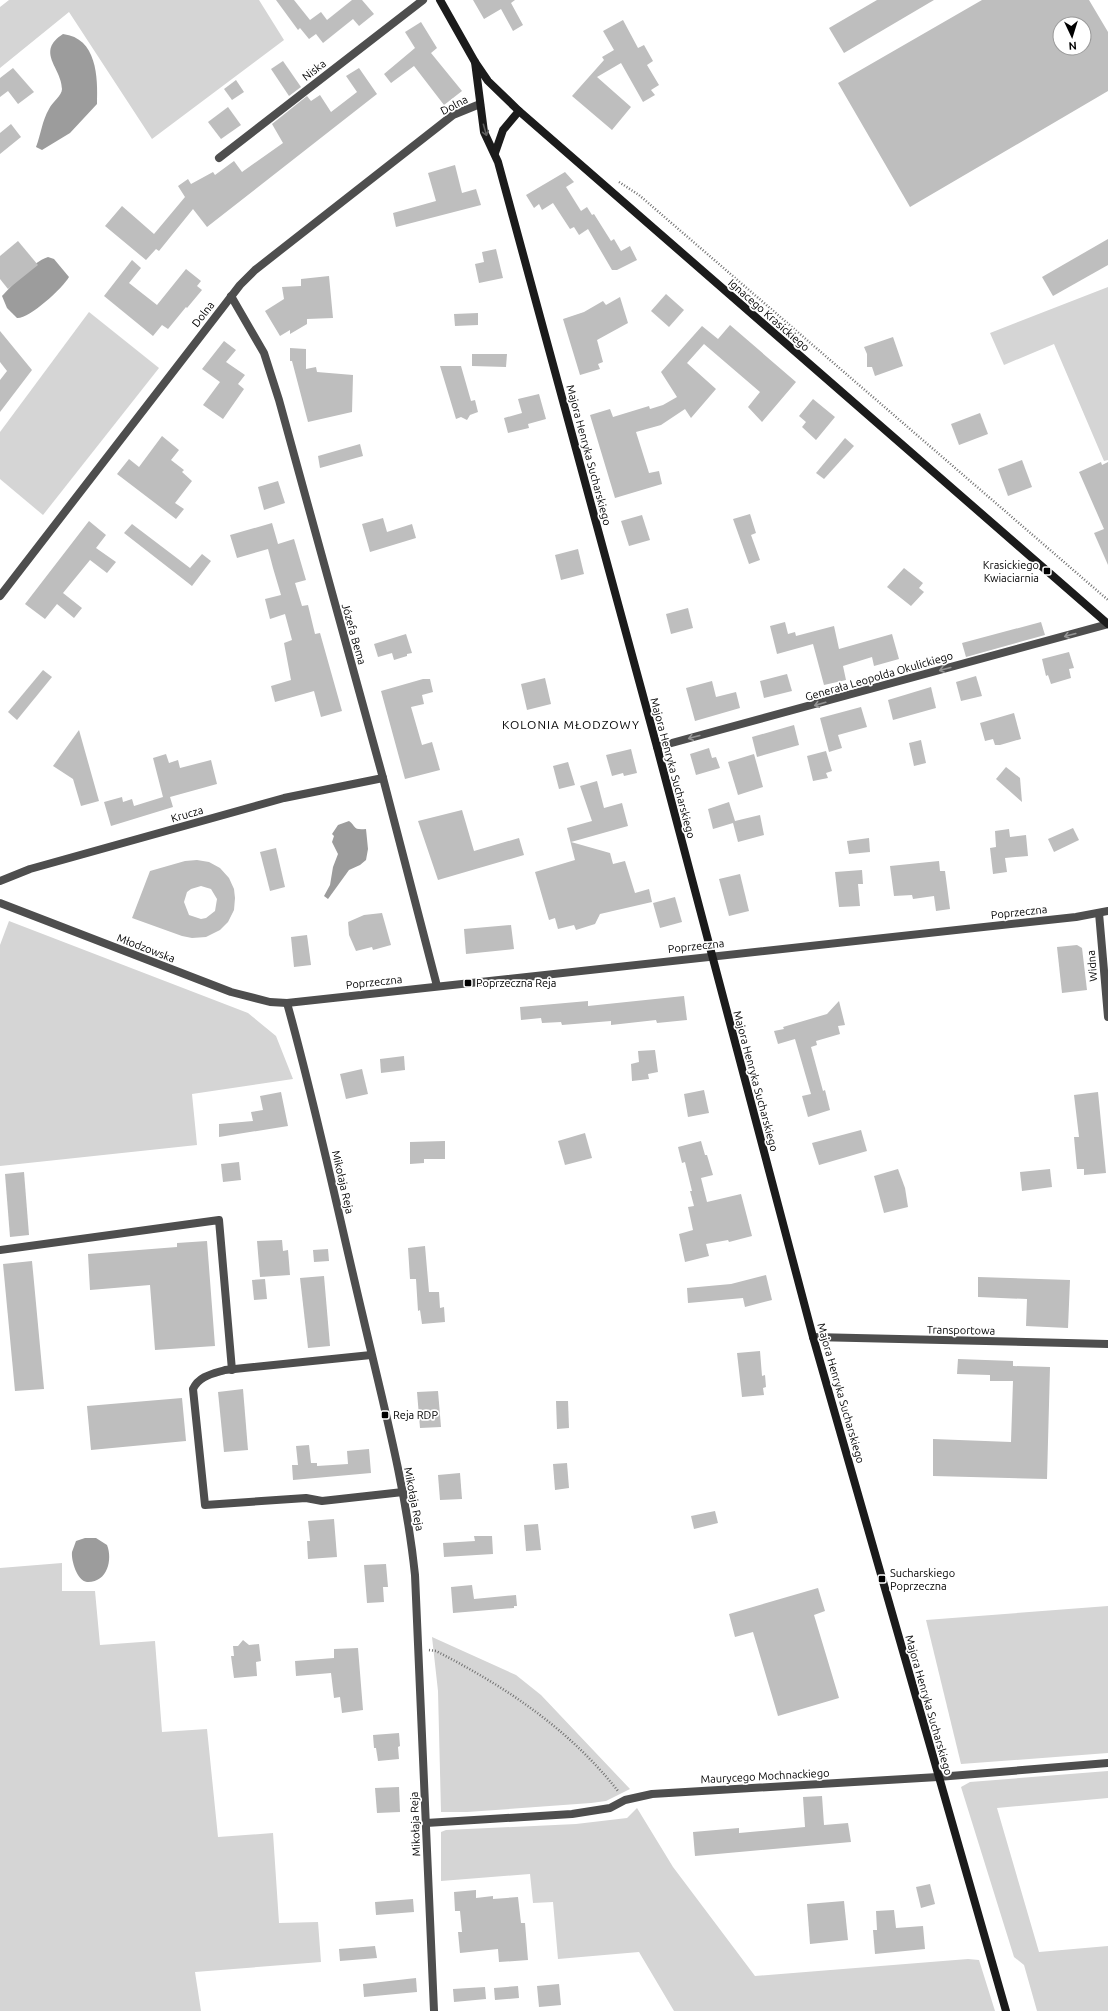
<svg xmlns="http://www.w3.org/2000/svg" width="1108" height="2011" font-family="Ubuntu,sans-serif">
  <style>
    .green { fill: #d5d5d5 }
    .water { fill: #9c9c9c }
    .building { fill: #bebebe; fill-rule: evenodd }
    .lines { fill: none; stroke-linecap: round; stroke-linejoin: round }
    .path { stroke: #707070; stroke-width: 2.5; stroke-dasharray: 1 2; stroke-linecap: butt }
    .lane { stroke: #4e4e4e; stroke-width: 8 }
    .street { stroke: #4e4e4e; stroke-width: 8 }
    .secondary { stroke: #1b1b1b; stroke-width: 8 }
    .oneway { stroke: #5f5f5f }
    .oneway2 { stroke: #959595 }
    .poi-dot { fill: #000; stroke: #fff; stroke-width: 1.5 }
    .labels { text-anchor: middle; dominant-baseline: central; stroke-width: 3.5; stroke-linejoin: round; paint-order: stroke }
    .street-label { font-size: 11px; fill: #000; stroke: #fff }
    .poi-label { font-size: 11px; fill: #000; stroke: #fff; text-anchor: start }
    .neighbourhood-label { font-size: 12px; letter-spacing: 1px; fill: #000; stroke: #fff }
  </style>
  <rect width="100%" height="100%" fill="#fff"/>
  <g class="green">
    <polygon points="9,0 259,0 284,40 152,139 69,12 0,68 0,7"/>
    <polygon points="1108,287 1108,460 1104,461 1054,344 1004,365 990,333"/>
    <polygon points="89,312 159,368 43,515 0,479 0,432"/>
    <polygon points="9,921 248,1013 276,1036 293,1079 192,1094 197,1145 0,1166 0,945"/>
    <polygon points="62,1563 62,1591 95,1591 100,1645 155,1641 162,1732 207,1729 218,1837 273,1833 279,1923 318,1922 321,1962 195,1972 201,2011 0,2011 0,1568"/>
    <polygon points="1108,1606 1108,1753 961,1764 926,1620"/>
    <polygon points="432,1637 516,1675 541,1695 630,1789 606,1801 591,1803 467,1812 441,1812 438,1691"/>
    <polygon points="1108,1771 1108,1798 997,1808 1039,1952 1108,1946 1108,2011 1037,2011 1024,1965 1014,1957 961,1787 970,1782"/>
    <polygon points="637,1808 673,1867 755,1976 968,1959 979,1960 995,2011 674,2011 639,1952 558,1959 553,1902 533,1903 530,1874 441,1881 441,1832 446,1830 576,1824 627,1818"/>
  </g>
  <g class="water">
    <path d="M63,34C97,38 98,77 97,104L70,133L42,150L36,147C41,134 42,121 49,109C52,102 62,96 62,89C62,68 35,52 63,34Z"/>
    <path d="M48,257L54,259L69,277C63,288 29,319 17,318L7,308L2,296C15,283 31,263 48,257Z"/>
    <path d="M349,821C357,827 352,830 366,829L368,849L366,860L360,865L349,870L328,899L324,896L330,885L333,867L338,854L332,842L334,836L332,834L338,825Z"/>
    <path d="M85,1538H96L107,1545C113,1560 107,1583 87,1582C77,1581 71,1560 72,1552C73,1549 75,1544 76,1541Z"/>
  </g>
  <g class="building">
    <polygon points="276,0 294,0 310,20 321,12 327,20 352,0 362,0 374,14 359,26 353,19 323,43 316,34 309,39 300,28 298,30"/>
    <polygon points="473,0 515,0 511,3 523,25 513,31 501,9 484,19"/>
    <polygon points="877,0 934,0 844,53 829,28"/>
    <path d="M982,0H1089L1108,32V91L910,207L838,83ZM1060,24H1084V48H1060Z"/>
    <polygon points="623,20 638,48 644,45 653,61 647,65 659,85 651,90 655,95 643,102 621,63 597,77 631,107 612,130 572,96 604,60 602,57 614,50 603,31"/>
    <polygon points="421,22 437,48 431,53 462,91 444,105 414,66 391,83 384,74 415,48 405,32"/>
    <polygon points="283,61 301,87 289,96 271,69"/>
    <polygon points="13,68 34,92 18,104 8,91 0,97 0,78"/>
    <polygon points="359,68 377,94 207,227 193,209 159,251 156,249 146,260 105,226 122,206 154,234 185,197 178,186 188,179 191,184 213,172 215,175 234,161 242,172 283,143 272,124 307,96 311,101 320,95 331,112 357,92 346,76"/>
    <polygon points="236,80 244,92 232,100 224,89"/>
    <polygon points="228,107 241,125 221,139 208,122"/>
    <polygon points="11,124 21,137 0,154 0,133"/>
    <polygon points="455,165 462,193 476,189 481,205 396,227 393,213 436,201 428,173"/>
    <polygon points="565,172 574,182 566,187 581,211 587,207 592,215 594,214 611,241 614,239 621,251 630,246 637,260 617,270 612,270 588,229 579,235 574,227 570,229 553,203 542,210 539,204 534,208 526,195"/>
    <polygon points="1108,239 1108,265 1053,296 1042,277"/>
    <polygon points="18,241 38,265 8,289 0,279 0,256"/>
    <polygon points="496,249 503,278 479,283 475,264 484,262 482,252"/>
    <polygon points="132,260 141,268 129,283 157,305 186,269 201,281 197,286 202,290 187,308 186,307 168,329 162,325 153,336 104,296"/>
    <polygon points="329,276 333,318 307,319 307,324 290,334 290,330 280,336 265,311 284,299 282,287 301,286 301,279"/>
    <polygon points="666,294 684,310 669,327 651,311"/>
    <polygon points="620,297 628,323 597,340 603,362 598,364 600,369 580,375 563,319 584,312 603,301 606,305"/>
    <polygon points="478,313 478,325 455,326 454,314"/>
    <polygon points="730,325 796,382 762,422 748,407 760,392 704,344 687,363 716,389 691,418 685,409 661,425 636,432 649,473 659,471 662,484 615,498 590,415 610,409 613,417 649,406 650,409 663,405 677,397 661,372 702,326 718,339"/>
    <polygon points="0,331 32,370 0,412 0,380 7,371 0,362"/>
    <polygon points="893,337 903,366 875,376 872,367 867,367 867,354 864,347"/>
    <polygon points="224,341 236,350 226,362 245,375 238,384 244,389 223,419 203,405 220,382 202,369"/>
    <polygon points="290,348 306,349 306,369 316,367 317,372 353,375 352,412 308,422 292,361 290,361"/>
    <polygon points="472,354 507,354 506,367 472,366"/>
    <polygon points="440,366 461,366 471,401 475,400 478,412 470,415 467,420 461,417 456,419"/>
    <polygon points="539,394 546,419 528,424 529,428 508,433 504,418 522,413 518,399"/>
    <polygon points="813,399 835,417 816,440 802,427 806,422 799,416"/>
    <polygon points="980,413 988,434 959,445 951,424"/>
    <polygon points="162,436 179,450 171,460 184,470 182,472 192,481 175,503 184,509 176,519 117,474 129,459 139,467"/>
    <polygon points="845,438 854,446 824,479 816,473"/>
    <polygon points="360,444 363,456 320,468 318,456"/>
    <polygon points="1022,460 1032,487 1008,496 998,469"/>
    <polygon points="1101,462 1102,465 1108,462 1108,565 1094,533 1104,529 1079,472"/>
    <polygon points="278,481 285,503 264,510 258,487"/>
    <polygon points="750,514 756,533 751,535 760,560 749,564 733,519"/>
    <polygon points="642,515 650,540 629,546 621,521"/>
    <polygon points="383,518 387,532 412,524 416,538 370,552 362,524"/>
    <polygon points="89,521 106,535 96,548 116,562 107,573 90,560 63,593 82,608 74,618 57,604 45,619 25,604"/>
    <polygon points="272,523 278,544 294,539 306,580 295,583 302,606 308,605 315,634 320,633 342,711 321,717 314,691 275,702 271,686 291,680 284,643 292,640 285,614 270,619 265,599 281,595 273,568 268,549 237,558 230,535"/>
    <polygon points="132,524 190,568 202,554 211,561 192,586 124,533"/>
    <polygon points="578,549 584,574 561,580 555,555"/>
    <polygon points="904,568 923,583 919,588 924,592 911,606 887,587"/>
    <polygon points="688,608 693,628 671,634 666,614"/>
    <polygon points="785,622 788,634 795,632 796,636 834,626 839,649 892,634 899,659 874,666 872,657 843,666 846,680 824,685 813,644 777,654 770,626"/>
    <polygon points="1041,622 1045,635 966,657 962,643"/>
    <polygon points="406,634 412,653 407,654 407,656 394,660 392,653 378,657 374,644"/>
    <polygon points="1069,652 1074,668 1069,669 1071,678 1051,684 1048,675 1046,676 1042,659"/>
    <polygon points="43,670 52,677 17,720 8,712"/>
    <polygon points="787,674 792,691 764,698 760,681"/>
    <polygon points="976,676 982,696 961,701 956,682"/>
    <polygon points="545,678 551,704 527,710 521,684"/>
    <polygon points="423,679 430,679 433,692 422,695 424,704 411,707 422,745 432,742 440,770 405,779 381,691"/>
    <polygon points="712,681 716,697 736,692 740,708 695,721 686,688"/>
    <polygon points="931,687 936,708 893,720 888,700"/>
    <polygon points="861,707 867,727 838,735 842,748 829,752 820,718"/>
    <polygon points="1014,713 1021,739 1000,745 995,745 993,739 985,741 980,723"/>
    <polygon points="794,725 799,745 757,757 752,737"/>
    <polygon points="79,730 99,801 81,806 73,779 53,766"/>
    <polygon points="921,740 926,763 914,766 909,743"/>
    <polygon points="709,748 712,758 716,757 720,768 696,775 690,754"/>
    <polygon points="631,749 637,773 624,776 623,773 612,776 606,755"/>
    <polygon points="826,751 832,771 826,773 828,778 813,781 807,756"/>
    <polygon points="166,754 169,763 178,760 180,768 211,760 217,784 170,797 173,807 111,826 104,802 122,797 123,802 132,799 134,806 163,797 153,758"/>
    <polygon points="754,754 763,787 738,795 728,762"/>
    <polygon points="568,762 575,785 559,789 553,766"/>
    <polygon points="1006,767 1020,778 1022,802 996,779"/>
    <polygon points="597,781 604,808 622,803 628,826 571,842 610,853 613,864 625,861 635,893 649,889 652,902 600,914 595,924 576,930 574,925 558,929 555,918 549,920 535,872 575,860 567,828 592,821 580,786"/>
    <polygon points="729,802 735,821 760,815 764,835 738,842 733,823 713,829 708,809"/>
    <polygon points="462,810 474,851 519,838 524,855 438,880 418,821"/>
    <polygon points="1073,828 1079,840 1054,852 1048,839"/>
    <polygon points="1009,829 1010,837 1026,835 1028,856 1005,858 1007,872 993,874 990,848 996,847 995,831"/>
    <polygon points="869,838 870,852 849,854 847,841"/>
    <polygon points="276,848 285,887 270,891 260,852"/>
    <path d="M197,860L209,862L220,868L229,878L234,889L235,898L234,910L228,922L220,930L206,937L192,938L182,936L132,918L150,871L185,861ZM201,886L211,889L217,899L215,911L206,918L201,919L189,915L184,902L187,892L191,889Z"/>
    <polygon points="939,861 940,871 945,871 950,909 936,911 934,896 913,899 912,895 894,896 890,866"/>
    <polygon points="862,870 863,884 858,884 860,906 839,907 835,872"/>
    <polygon points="740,874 749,911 729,916 719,879"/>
    <polygon points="675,897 682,922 660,928 653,903"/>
    <polygon points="382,913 391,945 373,950 372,947 356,951 349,935 348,922 364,915"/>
    <polygon points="511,925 514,949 466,954 464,929"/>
    <polygon points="307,935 311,965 294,967 291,937"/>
    <polygon points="1077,945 1082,948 1087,990 1062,993 1057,947"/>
    <polygon points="684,996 687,1020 657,1023 656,1020 611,1025 611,1021 562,1025 561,1022 542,1023 541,1018 521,1020 520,1007 588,1001 588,1006"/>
    <polygon points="839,1001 845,1025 838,1026 840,1034 816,1041 817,1045 811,1047 823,1091 825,1090 830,1110 808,1117 802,1096 811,1094 795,1039 778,1044 774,1031 784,1029 783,1027 827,1014"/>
    <polygon points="655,1050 658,1072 648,1074 649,1079 632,1081 631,1064 639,1062 638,1051"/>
    <polygon points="404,1056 405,1070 381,1073 380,1059"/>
    <polygon points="362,1069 368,1094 346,1099 340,1074"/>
    <polygon points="704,1090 709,1113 688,1117 684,1094"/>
    <polygon points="281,1092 288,1126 219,1137 219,1124 253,1121 251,1112 263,1110 260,1096"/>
    <polygon points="1098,1092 1106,1173 1084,1175 1084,1169 1077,1169 1074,1137 1079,1137 1074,1095"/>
    <polygon points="861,1130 867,1151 819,1165 812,1143"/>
    <polygon points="585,1133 592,1158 565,1165 558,1141"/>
    <polygon points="445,1141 445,1159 424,1159 424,1163 410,1164 410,1142"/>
    <polygon points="701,1141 705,1155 707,1155 713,1175 701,1178 707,1202 741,1194 752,1236 729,1242 728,1240 706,1244 709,1256 685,1262 679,1234 693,1230 688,1207 694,1206 690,1191 692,1191 685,1162 682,1163 678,1147"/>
    <polygon points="239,1162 241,1180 223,1182 221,1164"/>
    <polygon points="898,1169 905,1188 908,1207 884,1213 874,1176"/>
    <polygon points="1050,1169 1052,1187 1022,1191 1020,1172"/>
    <polygon points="24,1172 29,1235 10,1237 5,1174"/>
    <polygon points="282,1240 283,1251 288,1250 290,1275 260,1277 257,1241"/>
    <polygon points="207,1241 215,1346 155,1350 150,1285 90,1290 88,1254 177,1247 177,1243"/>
    <polygon points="425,1246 429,1292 439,1292 440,1308 444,1307 445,1322 422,1324 420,1310 418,1311 416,1279 410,1279 408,1248"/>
    <polygon points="328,1249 329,1261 314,1262 313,1250"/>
    <polygon points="32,1261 44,1389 15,1391 3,1264"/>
    <polygon points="766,1275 772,1300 745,1307 743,1298 688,1303 687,1288 731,1284"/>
    <polygon points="324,1276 330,1346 308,1348 300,1278"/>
    <polygon points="978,1277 1070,1280 1068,1328 1026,1326 1027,1299 978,1297"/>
    <polygon points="265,1279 267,1299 254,1300 252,1280"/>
    <polygon points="760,1351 762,1376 765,1375 766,1387 763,1388 764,1395 742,1397 737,1353"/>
    <polygon points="958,1359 1013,1361 1013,1366 1050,1367 1047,1479 933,1476 933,1439 1011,1442 1013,1381 990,1381 990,1375 957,1374"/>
    <polygon points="243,1389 248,1450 224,1452 218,1392"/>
    <polygon points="438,1391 441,1427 420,1428 417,1392"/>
    <polygon points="182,1398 186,1441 91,1450 87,1406"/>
    <polygon points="556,1401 568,1401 569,1428 557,1429"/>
    <polygon points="309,1445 311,1463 317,1463 317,1466 348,1464 347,1451 369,1449 371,1473 293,1480 292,1465 298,1465 296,1446"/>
    <polygon points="567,1463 569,1488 555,1490 553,1464"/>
    <polygon points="460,1473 462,1499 440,1500 438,1475"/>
    <polygon points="715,1511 718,1523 694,1529 691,1516"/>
    <polygon points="334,1519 337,1557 308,1559 307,1541 310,1541 308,1521"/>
    <polygon points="538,1524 541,1550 526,1551 524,1525"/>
    <polygon points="474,1536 492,1536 493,1554 444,1557 443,1543 475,1541"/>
    <polygon points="386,1564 388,1587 383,1587 384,1602 367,1603 364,1565"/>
    <polygon points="472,1585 474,1599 516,1595 517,1606 514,1606 514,1608 453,1613 451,1587"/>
    <polygon points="818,1588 825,1611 814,1615 839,1698 778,1716 753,1632 735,1637 729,1614"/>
    <polygon points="243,1640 249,1645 259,1644 261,1661 256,1662 257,1676 234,1678 231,1656 234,1656 233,1646 238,1646"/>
    <polygon points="358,1648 363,1710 342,1713 340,1697 334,1698 331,1673 296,1676 295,1661 334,1658 334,1649"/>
    <polygon points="399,1733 400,1746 398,1747 399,1759 378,1761 376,1748 374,1748 373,1735"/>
    <polygon points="399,1787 400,1812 377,1813 375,1788"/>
    <polygon points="822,1796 824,1825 848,1823 851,1842 695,1856 693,1832 739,1828 739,1833 805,1827 803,1797"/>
    <polygon points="930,1884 935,1904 921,1908 916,1887"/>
    <polygon points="476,1890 476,1898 493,1896 493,1899 518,1897 521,1923 525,1923 528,1960 499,1962 498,1949 460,1953 458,1932 462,1932 460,1911 455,1911 454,1892"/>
    <polygon points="413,1899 414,1912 376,1915 375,1902"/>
    <polygon points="844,1901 848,1940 810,1944 807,1904"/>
    <polygon points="894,1910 896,1928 923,1926 925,1949 875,1954 873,1930 877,1930 876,1911"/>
    <polygon points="375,1946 377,1958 340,1961 339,1949"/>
    <polygon points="416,1978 417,1992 364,1997 363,1984"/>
    <polygon points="559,1984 561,2005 539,2007 537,1986"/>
    <polygon points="518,1986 519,1998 495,2000 494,1988"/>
    <polygon points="485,1987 486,1999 454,2002 453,1989"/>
  </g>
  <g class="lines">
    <g class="path">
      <polyline points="619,182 639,195 1108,600"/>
      <path d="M429,1650L436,1651C506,1687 568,1728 618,1791"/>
    </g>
    <g class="lane">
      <polyline points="0,1250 219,1220 232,1370"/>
      <path d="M371,1355L225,1370C212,1374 199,1376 193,1389L205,1505L306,1498L322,1501L403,1492"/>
    </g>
    <g class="street">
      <polyline points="219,158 423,0"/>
      <polyline points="231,296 264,353 279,400 383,778 437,986"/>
      <polyline points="0,596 240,285 255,270 439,126 453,115 480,104"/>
      <polyline points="657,747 1108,624"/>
      <polyline points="0,881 30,869 284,798 383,778"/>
      <polyline points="0,903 231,992 270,1002 287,1003 1076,917 1108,911"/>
      <polyline points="1099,913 1108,1017"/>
      <path d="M287,1003C316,1107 338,1212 363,1317C383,1403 406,1488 415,1575L434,2011"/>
      <polyline points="813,1337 1108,1344"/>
      <polyline points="426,1823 572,1814 610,1808 625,1800 652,1794 938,1777 1108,1763"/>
    </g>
    <g class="secondary">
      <polyline points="440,0 475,62 488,81 519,111 1108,624"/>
      <polyline points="475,62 484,132 498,162 657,747 813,1337 1006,2011"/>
      <polyline points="495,153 503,130 519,111"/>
    </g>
  </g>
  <defs><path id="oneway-shaft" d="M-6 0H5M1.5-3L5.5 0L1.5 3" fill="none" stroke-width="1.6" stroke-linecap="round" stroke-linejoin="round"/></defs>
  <use class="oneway" href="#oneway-shaft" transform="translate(485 130) rotate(74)"/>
  <g class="oneway2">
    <use href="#oneway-shaft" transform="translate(1070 635) rotate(165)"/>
    <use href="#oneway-shaft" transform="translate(945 669) rotate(165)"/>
    <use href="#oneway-shaft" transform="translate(820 704) rotate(164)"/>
    <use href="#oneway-shaft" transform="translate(694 737) rotate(165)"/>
  </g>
  <g class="poi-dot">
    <rect x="1043" y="567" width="8" height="8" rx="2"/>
    <rect x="464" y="979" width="8" height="8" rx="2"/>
    <rect x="381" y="1411" width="8" height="8" rx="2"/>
    <rect x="878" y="1575" width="8" height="8" rx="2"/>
  </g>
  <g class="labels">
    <g class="street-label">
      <text transform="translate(314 70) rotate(-38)">Niska</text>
      <text transform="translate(454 105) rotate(-28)">Dolna</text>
      <text transform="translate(203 314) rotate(-52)">Dolna</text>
      <text transform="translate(769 315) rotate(41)">Ignacego Krasickiego</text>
      <text transform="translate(589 455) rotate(75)">Majora Henryka Sucharskiego</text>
      <text transform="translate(354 634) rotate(74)">Józefa Bema</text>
      <text transform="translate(879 676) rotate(-16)">Generała Leopolda Okulickiego</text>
      <text transform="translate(673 768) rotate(75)">Majora Henryka Sucharskiego</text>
      <text transform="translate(187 814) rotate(-16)">Krucza</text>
      <text transform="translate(1019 912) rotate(-6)">Poprzeczna</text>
      <text transform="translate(696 946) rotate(-6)">Poprzeczna</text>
      <text transform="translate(146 948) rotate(21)">Młodzowska</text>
      <text transform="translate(1092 966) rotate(-95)">Widna</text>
      <text transform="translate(374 982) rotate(-6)">Poprzeczna</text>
      <text transform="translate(756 1081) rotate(75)">Majora Henryka Sucharskiego</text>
      <text transform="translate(343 1182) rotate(77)">Mikołaja Reja</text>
      <text transform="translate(961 1330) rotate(1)">Transportowa</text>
      <text transform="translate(841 1393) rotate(74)">Majora Henryka Sucharskiego</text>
      <text transform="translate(414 1499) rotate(79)">Mikołaja Reja</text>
      <text transform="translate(929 1705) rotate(74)">Majora Henryka Sucharskiego</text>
      <text transform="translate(765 1776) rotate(-3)">Maurycego Mochnackiego</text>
      <text transform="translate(415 1824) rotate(-92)">Mikołaja Reja</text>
    </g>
    <g class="poi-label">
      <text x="1039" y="565" text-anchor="end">Krasickiego<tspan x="1039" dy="13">Kwiaciarnia</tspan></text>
      <text x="476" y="983">Poprzeczna Reja</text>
      <text x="393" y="1415">Reja RDP</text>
      <text x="890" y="1573">Sucharskiego<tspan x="890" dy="13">Poprzeczna</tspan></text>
    </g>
    <g class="neighbourhood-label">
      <text x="571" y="724">KOLONIA MŁODZOWY</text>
    </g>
  </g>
  <g transform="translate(1072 36) rotate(176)"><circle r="19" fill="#ffffff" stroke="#999999"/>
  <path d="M0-3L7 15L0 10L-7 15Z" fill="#000000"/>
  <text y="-6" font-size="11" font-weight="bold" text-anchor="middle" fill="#000000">N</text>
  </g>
</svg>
